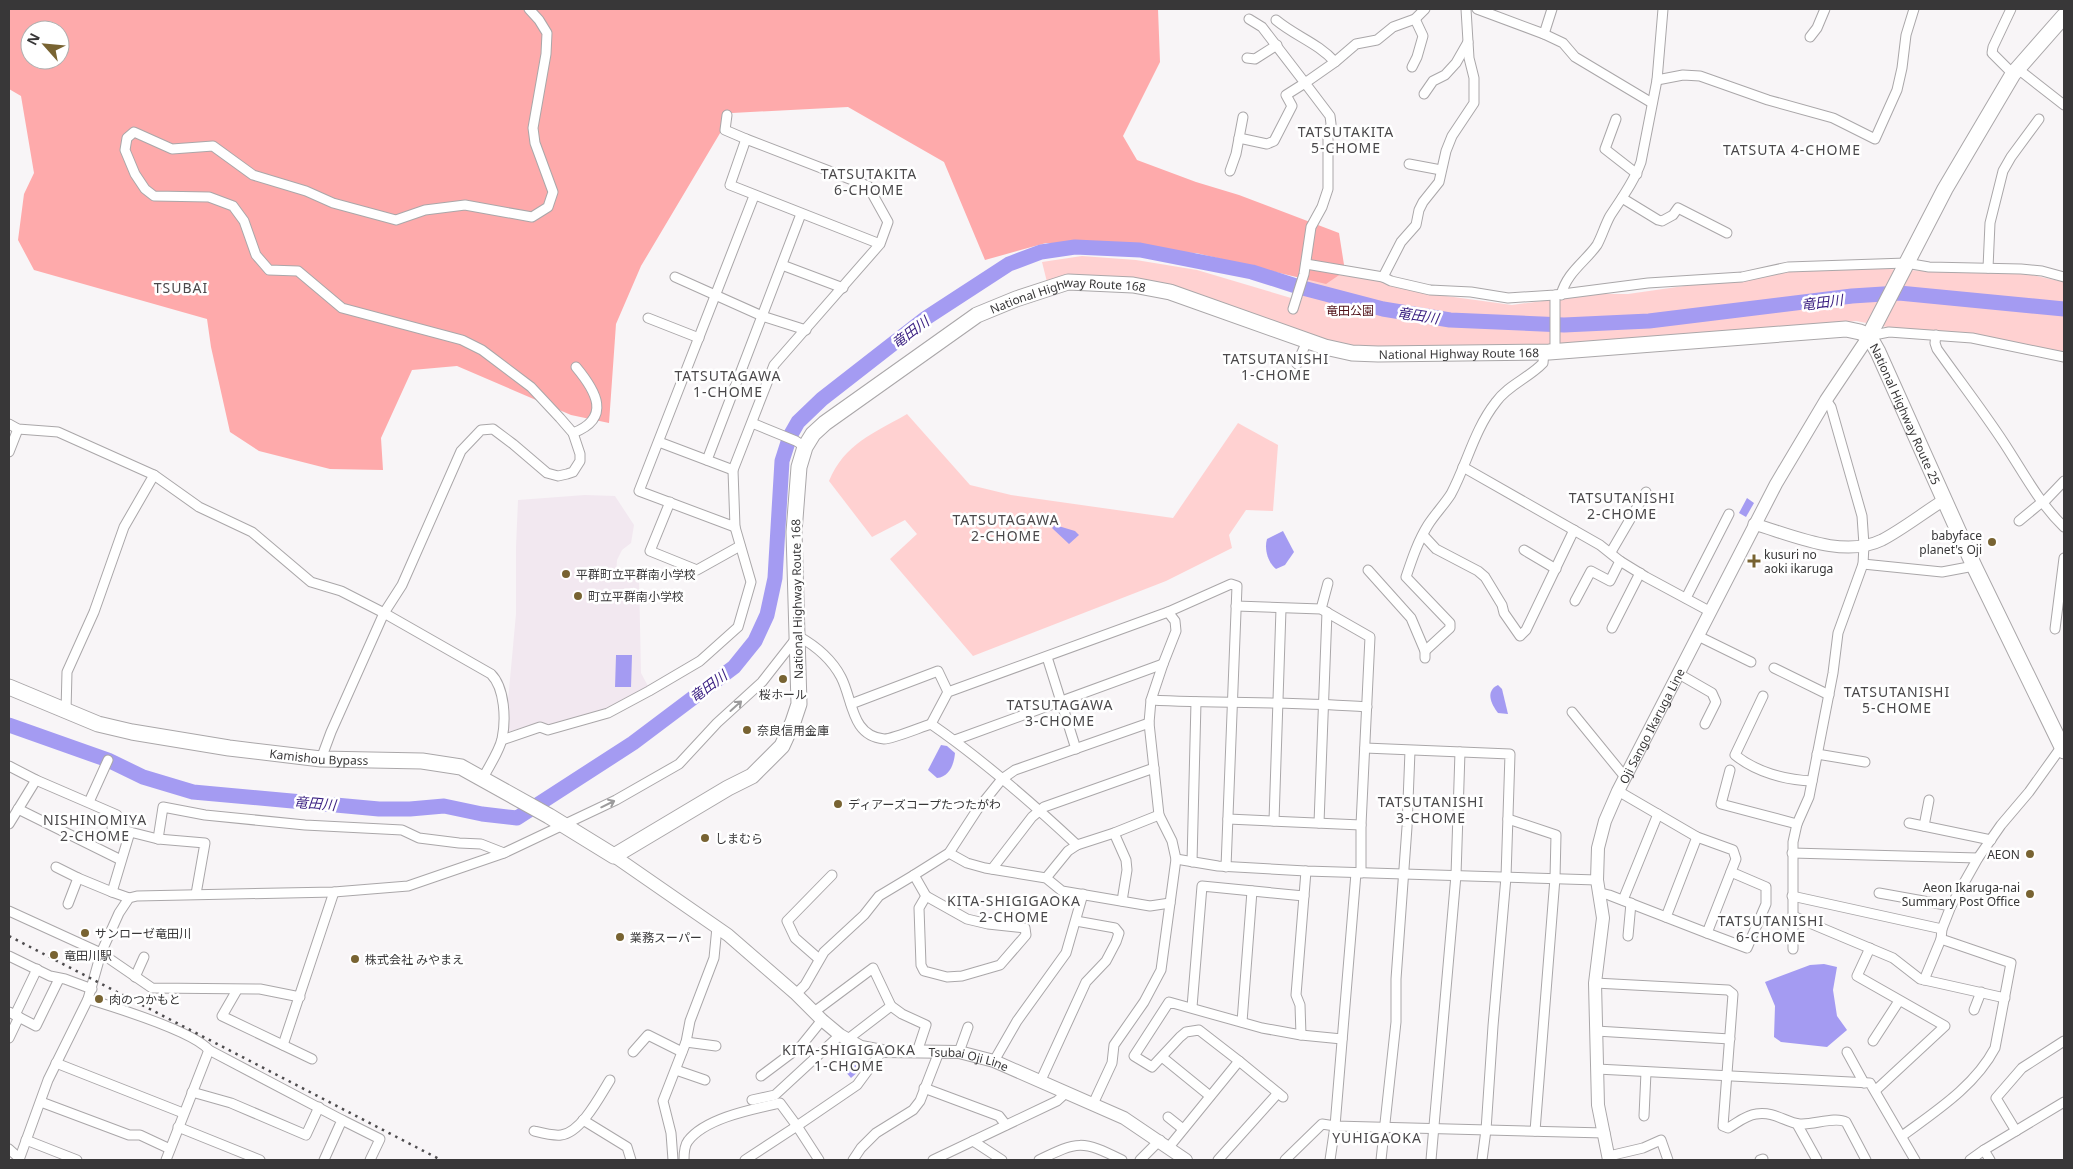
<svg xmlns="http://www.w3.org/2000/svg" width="2073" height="1169" font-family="'Noto Sans','Noto Sans JP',sans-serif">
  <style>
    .built { fill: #f2e8f0 }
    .green { fill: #ffd1d1 }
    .forest { fill: #feaaab; fill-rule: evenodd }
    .water { fill: #a49bf2 }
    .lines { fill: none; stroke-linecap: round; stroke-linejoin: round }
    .river { stroke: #a49bf2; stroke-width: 15 }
    .minor-casing { stroke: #aaa7a9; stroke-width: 11 }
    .tertiary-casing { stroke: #aaa7a9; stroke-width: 13 }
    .secondary-casing { stroke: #aaa7a9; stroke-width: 14 }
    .trunk-casing { stroke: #aaa7a9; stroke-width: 17 }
    .minor { stroke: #fff; stroke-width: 9 }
    .tertiary { stroke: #fff; stroke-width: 11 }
    .secondary { stroke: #fff; stroke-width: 12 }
    .trunk { stroke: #fff; stroke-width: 15 }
    .rail { stroke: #4e4c4e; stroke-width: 2.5; stroke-dasharray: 2.5 5; stroke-linecap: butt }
    .oneway { stroke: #9c9b9c }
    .poi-dot { fill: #786332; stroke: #fff; stroke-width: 2 }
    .labels { text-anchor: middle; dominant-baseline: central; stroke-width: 5; stroke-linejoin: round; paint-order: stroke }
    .street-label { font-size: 12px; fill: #383738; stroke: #fff }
    .park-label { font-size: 12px; fill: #511219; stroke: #fff }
    .poi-label { font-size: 12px; fill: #383738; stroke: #fff; text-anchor: start }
    .neighbourhood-label { font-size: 14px; letter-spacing: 1px; fill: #4a484a; stroke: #fff }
    .water-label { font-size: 14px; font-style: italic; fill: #391e81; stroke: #fff }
  </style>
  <rect width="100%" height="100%" fill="#f8f5f7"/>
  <polygon class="built" points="585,495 615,496 634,525 631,543 622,550 617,560 616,576 639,578 641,673 649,688 606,711 550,727 541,722 505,733 516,614 516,547 518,500"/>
  <g class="green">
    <polygon points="1082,256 1136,260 1197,270 1301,301 1311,268 1358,273 1388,284 1439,295 1512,305 1594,294 1628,294 1789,271 1870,268 1927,271 1968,270 2028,274 2064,282 2064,354 1892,328 1856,321 1793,328 1567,344 1369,348 1337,345 1189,293 1047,282 1042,262"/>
    <path d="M907,414L970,485L1011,495L1173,518L1238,423L1278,445L1273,511L1246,510L1229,535L1232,548L1166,581L973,656L890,559L917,534L905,520L872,537L829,481C845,443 873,434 907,414Z"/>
  </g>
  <path class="forest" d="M9,9H1158L1160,62L1123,136L1137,160L1196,182L1239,195L1339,233L1345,271L1326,284L1196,253L1161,252L1046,243L985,260L944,162L848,107L732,113L641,266L616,324L609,423L571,415L457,366L412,370L381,438L383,470L330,469L259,451L230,432L211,347L207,319L34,270L18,240L24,194L34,173L21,96L9,89ZM30,30H60V60H30Z"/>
  <g class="water">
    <polygon points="1747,498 1754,503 1746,517 1739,513"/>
    <polygon points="1055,525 1075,531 1079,535 1069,544 1052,528"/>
    <path d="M1283,531L1294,552L1285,565L1276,569C1268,563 1264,549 1267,539Z"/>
    <polygon points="616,655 632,655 631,687 615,687"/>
    <path d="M1498,685L1502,689L1508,714L1498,713C1491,704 1485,691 1498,685Z"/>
    <path d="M941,745L947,746L955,753C954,765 949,777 937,778L928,770Z"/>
    <polygon points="1824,964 1837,967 1833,990 1837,1016 1847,1030 1827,1047 1781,1042 1774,1037 1775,1006 1765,982 1810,965"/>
    <polygon points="853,1062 860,1070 851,1078 844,1070"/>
  </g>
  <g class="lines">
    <polyline class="river" points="9,725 108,760 143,777 193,792 379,809 410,809 444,806 482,814 517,818 633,743 734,667 755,641 767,615 775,578 782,461 790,436 798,422 822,399 926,318 1009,264 1041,252 1075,247 1140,250 1252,272 1299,287 1383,309 1450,320 1564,325 1649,321 1852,296 1899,293 2064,309"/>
    <g class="minor-casing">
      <g id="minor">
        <polyline points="1477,9 1544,34 1563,43 1575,57 1652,103"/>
        <polyline points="2011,9 1993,47 1992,53 2013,74"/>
        <path d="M1276,20C1295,36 1318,43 1335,62"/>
        <polyline points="1544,34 1552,9"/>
        <polyline points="1810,37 1817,28 1825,9"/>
        <polyline points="1247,58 1255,59 1277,45"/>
        <polyline points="1412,67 1417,57 1423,36 1415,19"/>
        <polyline points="2018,69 2064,105"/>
        <polyline points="1657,80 1683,75 1700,76 1768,100 1833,118 1875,139 1897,90 1902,68 1906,35 1914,9"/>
        <polyline points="1424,94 1433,81 1445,75 1456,63 1468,42"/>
        <polyline points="727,115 725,130 746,139"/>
        <polyline points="1616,119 1605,149 1637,174"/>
        <polyline points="1239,138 1267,144 1274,141 1292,106 1286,95 1305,83 1262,27 1249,19"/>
        <polyline points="1409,164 1441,170"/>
        <polyline points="1230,171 1236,154 1243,117"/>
        <polyline points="754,196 639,491 735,527 733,470 774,365 880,244 888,222 868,186 746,139 730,185 880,244"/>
        <polyline points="1622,198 1658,220 1662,221 1673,215 1678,208 1727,233"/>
        <polyline points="1306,264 1383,277 1391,281 1430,290 1471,292 1508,298 1555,295 1648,283 1742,277 1788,267 1906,263 1929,267 2021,269 2042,271 2064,277"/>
        <polyline points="782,265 843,288"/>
        <polyline points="1988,268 1990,223 2003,171 2011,157 2039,119"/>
        <polyline points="675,277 762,316 806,330"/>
        <polyline points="1383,277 1401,242 1416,225 1419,210 1423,202 1439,182 1446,151 1452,136 1474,103 1474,78 1469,58 1466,9"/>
        <path d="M1561,295C1567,272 1585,262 1597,245C1602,236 1605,225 1610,216C1621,199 1634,182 1641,162L1657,80L1663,9"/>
        <polyline points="1293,309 1304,274 1311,227 1322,207 1328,189 1328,137 1331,124 1330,116 1305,83 1335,62 1356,44 1377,40 1393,27 1415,19 1425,9"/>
        <polyline points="648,318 699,338"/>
        <path d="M1936,335L1935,343L1937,349C1959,380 1983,411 2004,443C2023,472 2039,503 2064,527"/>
        <polyline points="1869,336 1889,332 1972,338 2064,357"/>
        <polyline points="1555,351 1555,295"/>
        <polyline points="1297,364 1307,341"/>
        <polyline points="752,423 796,441 805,447"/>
        <path d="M9,424L18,429L58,432L154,475L199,507L252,532L311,582L341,591L384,613L491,674C505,688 506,720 502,739C499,752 489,766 483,778"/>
        <path d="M573,433C612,418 596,391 576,367"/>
        <polyline points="659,442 733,470"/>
        <polyline points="9,452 18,429"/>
        <polyline points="707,460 801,214"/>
        <polyline points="1463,467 1600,545 1620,561 1646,577 1711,612"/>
        <polyline points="670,502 650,551 697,570 740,546"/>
        <polyline points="2043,503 2064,481"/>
        <polyline points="2019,521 2042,502"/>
        <polyline points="1423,535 1436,549 1478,571 1485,577 1502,605 1504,613 1520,636 1526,630 1574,530"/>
        <polyline points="1524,550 1556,569"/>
        <polyline points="1611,552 1646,492"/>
        <polyline points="1863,564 1942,572 1974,566"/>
        <polyline points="1368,570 1411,618 1425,651 1425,658"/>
        <polyline points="1686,598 1729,514"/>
        <polyline points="1575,601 1591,571 1610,581 1620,561"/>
        <polyline points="1236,606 1321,609 1370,637 1361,825 1361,873"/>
        <polyline points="1321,609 1328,583"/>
        <polyline points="1612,628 1640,573"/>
        <polyline points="2055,629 2064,558"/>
        <polyline points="1698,636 1751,662"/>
        <path d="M1425,651L1450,628V623L1406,577C1412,559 1418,541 1428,525C1435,514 1444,505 1451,494C1467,464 1474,430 1496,402C1508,385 1529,378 1543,363L1544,352"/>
        <polyline points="1047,657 1076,749"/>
        <polyline points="1774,668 1829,695"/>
        <polyline points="1679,674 1712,693 1716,702 1705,724"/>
        <path d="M1763,696L1735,755C1756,772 1785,780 1812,781"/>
        <path d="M1151,700C1223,704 1295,701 1367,707"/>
        <polyline points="851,704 938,671 948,692"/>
        <polyline points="66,711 67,672 94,612 124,527 154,475"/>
        <polyline points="1572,712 1625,777"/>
        <polyline points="931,724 948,692 1168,612 1231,584 1237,586 1226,867"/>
        <polyline points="502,740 540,727 548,730 608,713 649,691 700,661 738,627 751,582 735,527"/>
        <polyline points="955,740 1163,664"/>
        <polyline points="1365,748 1510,754 1506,877 1493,1026 1486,1130 1482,1160"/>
        <polyline points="1817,754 1865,762"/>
        <polyline points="321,759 331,732 384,613 402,585 461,451 481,430 493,429 513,444 547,473 558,476 567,474 573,472 580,461 580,454 573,433 560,418 531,387 482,350 462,340 342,308 298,271 269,270 256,255 244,221 233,206 209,197 154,196 145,189 135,174 125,150 127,138 134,132 172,149 213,146 253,175 306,191 333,203 396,220 425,210 465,205 532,217 548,207 553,192 535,143 533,128 546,54 547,33 539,20 529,9"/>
        <polyline points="9,766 36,780 117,815 112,827 130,832 112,892 129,898"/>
        <polyline points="1730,770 1721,804 1797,824"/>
        <polyline points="89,802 108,760"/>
        <polyline points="18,809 121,860"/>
        <polyline points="1228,819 1361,825"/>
        <polyline points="1508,819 1556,835 1555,878 1535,1131"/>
        <polyline points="1274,821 1281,609"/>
        <polyline points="1319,823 1327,612"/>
        <polyline points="1909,823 1991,840"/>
        <polyline points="9,824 36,780"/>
        <polyline points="1924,826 1929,800"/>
        <polyline points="130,832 158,839 205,843 196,894"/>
        <polyline points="1114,833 1126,860 1127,870 1122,901"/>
        <polyline points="158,839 163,807 205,815 305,825 402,830 419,838 459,843 481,844 504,853"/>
        <polyline points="949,853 967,863 985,868 1046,878 1062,891 1150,906 1170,903"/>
        <polyline points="1792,853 1978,858"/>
        <polyline points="1176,859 1218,866 1306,871 1597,880"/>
        <polyline points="1192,862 1196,702"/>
        <polyline points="56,867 78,878 112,892"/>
        <polyline points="992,869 1032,817 1044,807 1154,768"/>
        <polyline points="1046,878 1068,851 1077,845"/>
        <polyline points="1601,893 1609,895 1707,933 1736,859 1733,850 1697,837 1618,791"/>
        <polyline points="1879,893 1951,906"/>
        <polyline points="926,896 914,875 949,853 977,810 1002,779 1015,770 1149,723"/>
        <polygon points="926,896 967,919 988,924 1025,928 1026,935 1000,965 962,976 947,977 924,971 921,965 919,908"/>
        <polyline points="1792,896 1942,929"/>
        <polyline points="1623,900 1658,814"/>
        <polyline points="68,904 78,878"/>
        <polyline points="9,911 101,953 152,988 260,989 300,997"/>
        <polyline points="1793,916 1893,958 1920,979 2005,998"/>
        <polyline points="1666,917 1697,837"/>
        <polyline points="1707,933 1747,948 1766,904 1766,887 1731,872"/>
        <polyline points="1628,936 1631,903"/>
        <polyline points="1870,948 1857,976 1945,1026 1876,1090"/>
        <polyline points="1793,949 1793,842 1797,824 1809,797 1833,673 1838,633 1863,564 1864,545 1862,516 1831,407 1826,400"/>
        <polyline points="9,956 50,976 65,979 92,989"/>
        <polyline points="819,959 795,938 787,921 832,875"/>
        <polyline points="135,977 144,957"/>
        <polyline points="1924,980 1941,939 1942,929 1951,906 1978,858 2001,825 2029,792 2062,746"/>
        <path d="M1595,983L1728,990L1733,994L1723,1126L1728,1128C1737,1123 1746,1115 1756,1114C1775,1111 1786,1123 1800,1124C1814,1125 1835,1116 1846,1122L1866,1160"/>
        <polyline points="237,990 222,1016 312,1059"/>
        <polyline points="796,994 805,985 824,952 864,915 879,896 914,875"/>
        <path d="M88,999C114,1007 193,1031 209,1050L342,1120L324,1160"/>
        <polyline points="891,1006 902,1014 926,1025 917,1052"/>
        <polyline points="1192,1007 1202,886 1304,896"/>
        <polyline points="1974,1010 1981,992"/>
        <polyline points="9,1012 36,1026 59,979"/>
        <polyline points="814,1012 873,968 891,1006 848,1039"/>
        <polyline points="15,1015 37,969"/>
        <polyline points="1242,1022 1252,891"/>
        <polyline points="1596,1031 1730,1039"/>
        <polyline points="1301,1035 1300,1005 1296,995 1306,871"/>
        <polyline points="9,1038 19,1017"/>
        <polyline points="1873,1041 1899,1001"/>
        <polyline points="686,1042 716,1046"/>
        <polyline points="283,1045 334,892"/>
        <polyline points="633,1052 648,1035 682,1052"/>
        <polyline points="959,1052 968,1027"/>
        <polyline points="1847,1052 1864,1083"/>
        <polyline points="1162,1057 1210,1096"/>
        <polyline points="994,1061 1017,1021 1066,953 1083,894"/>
        <polyline points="1239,1061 1199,1030 1186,1032 1180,1037 1152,1067 1134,1056 1169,1002 1262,1028 1301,1035 1342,1039"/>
        <polyline points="56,1063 183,1113"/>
        <polyline points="1597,1069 1870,1083 1915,1160"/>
        <polyline points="676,1070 705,1080"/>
        <polyline points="761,1076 801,1046 822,1020"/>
        <polyline points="1041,1080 1086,982 1106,961 1116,942 1119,933 1115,928 1076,921"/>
        <polyline points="924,1088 999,1116 1006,1125"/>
        <polyline points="192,1092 231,1103 306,1135 319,1107"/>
        <polyline points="752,1100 775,1095 840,1035"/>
        <polyline points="41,1102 129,1135 140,1135 170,1149"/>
        <polyline points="1093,1104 1112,1063 1114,1045 1144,1002 1161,970 1176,859 1172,841 1159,815 1149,723 1151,700 1163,664 1176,631 1175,621 1168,612"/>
        <polyline points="1644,1116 1646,1072"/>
        <polyline points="1168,1117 1183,1129"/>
        <polyline points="342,1120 380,1139 370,1160"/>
        <polyline points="583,1120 627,1147 631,1160"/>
        <polyline points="1797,1124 1817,1160"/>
        <polyline points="178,1127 260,1160"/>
        <path d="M534,1131C542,1133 553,1136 561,1135C581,1133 600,1096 610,1080"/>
        <polyline points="2016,1131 1996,1098 2022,1068 2064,1041"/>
        <path d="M1902,1136C1936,1111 1975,1086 1995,1048L2011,963L1941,939"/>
        <polyline points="26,1140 77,1160"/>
        <polyline points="973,1141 1002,1160"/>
        <polyline points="1169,1147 1239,1061 1283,1097"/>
        <polyline points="9,1149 19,1158"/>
        <polyline points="1609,1156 1643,1148 1661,1140 1668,1160"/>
        <path d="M19,1160L48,1080L88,999L101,953L119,913L129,898L137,896L334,892L408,886L504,853L616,800L679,764L717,723L762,682L798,636C816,646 831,658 841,677C853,700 851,736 884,739C893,739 921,727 931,724C983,760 1031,802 1077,845L1114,833L1159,815"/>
        <polyline points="166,1160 209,1050"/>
        <polyline points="673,1160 671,1133 663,1101 686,1042 690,1021 714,958 717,927"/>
        <path d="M684,1160C684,1154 684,1146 688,1141C705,1118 753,1109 780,1103L797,1126L857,1085L882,1051"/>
        <polyline points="745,1160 797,1126 819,1160"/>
        <polyline points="853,1160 861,1148 876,1133 913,1110 920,1101 939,1052"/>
        <polyline points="933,1160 1057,1101 1067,1092"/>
        <path d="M1039,1160C1078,1141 1082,1140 1122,1160"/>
        <polyline points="1140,1160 1160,1140"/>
        <polyline points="1218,1160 1278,1093"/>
        <polyline points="1285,1160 1322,1124 1335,1126 1605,1133"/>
        <polyline points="1330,1160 1335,1126 1356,873"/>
        <polyline points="1381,1160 1396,1022 1396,979 1407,827 1410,751"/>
        <polyline points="1431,1160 1456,875 1460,752"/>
        <polyline points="1760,1160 1763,1159"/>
        <polyline points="1970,1160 1984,1150"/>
        <polyline points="1990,1160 1984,1150 2064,1102"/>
      </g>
    </g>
    <g class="tertiary-casing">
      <path id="tertiary" d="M1754,524C1792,535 1843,559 1882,540C1903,529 1923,513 1944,500"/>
    </g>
    <g class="secondary-casing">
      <g id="secondary">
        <path id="s1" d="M614,856L728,935L796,994L822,1020L840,1035L861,1047L882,1051L959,1052L994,1061L1124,1118L1186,1160"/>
        <path id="s2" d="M1609,1160L1598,1105L1595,983L1603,918L1597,880L1598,848L1605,821L1618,791L1776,484L1826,400L1869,336"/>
      </g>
    </g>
    <g class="trunk-casing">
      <g id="trunk">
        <path id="s3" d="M1869,336L1878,352L1974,566L2064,751"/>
        <polyline points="1869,336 1945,189 2013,74 2064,16"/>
        <path id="s4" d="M9,687L98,724L132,732L229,748L321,759L422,761L461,767L549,816L614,856L728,788L752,776L782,746L793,722L799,704L794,532L799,467L805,447L813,434L825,423L977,315L1016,299L1068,282L1133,285L1170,292L1325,347L1352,353L1378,354L1549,352L1846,329L1860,332L1869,336"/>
      </g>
    </g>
    <use href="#minor" class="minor"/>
    <use href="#tertiary" class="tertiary"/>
    <use href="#secondary" class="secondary"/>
    <use href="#trunk" class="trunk"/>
    <polyline class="rail" points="9,936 441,1160"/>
  </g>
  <defs><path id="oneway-shaft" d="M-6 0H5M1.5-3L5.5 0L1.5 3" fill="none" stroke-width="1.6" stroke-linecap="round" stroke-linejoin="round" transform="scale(1.25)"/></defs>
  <g class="oneway">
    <use href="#oneway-shaft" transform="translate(736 706) rotate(-42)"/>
    <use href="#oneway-shaft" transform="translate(608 804) rotate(-26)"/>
  </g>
  <g class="poi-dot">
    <circle cx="1992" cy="542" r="5"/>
    <path d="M1751.5 553.5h5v5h5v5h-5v5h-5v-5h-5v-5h5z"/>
    <circle cx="566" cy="574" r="5"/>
    <circle cx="578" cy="596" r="5"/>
    <circle cx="783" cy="679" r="5"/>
    <circle cx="747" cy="730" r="5"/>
    <circle cx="838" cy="804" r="5"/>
    <circle cx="705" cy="838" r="5"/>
    <circle cx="2030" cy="854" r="5"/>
    <circle cx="2030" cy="894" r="5"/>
    <circle cx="85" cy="933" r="5"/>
    <circle cx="620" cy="937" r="5"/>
    <circle cx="54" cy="955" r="5"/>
    <circle cx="355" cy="959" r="5"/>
    <circle cx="99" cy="999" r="5"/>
  </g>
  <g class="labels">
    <g class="street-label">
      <text stroke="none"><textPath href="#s4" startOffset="1458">National Highway Route 168</textPath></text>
      <text stroke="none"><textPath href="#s4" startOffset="1862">National Highway Route 168</textPath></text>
      <text stroke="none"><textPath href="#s3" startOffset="86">National Highway Route 25</textPath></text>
      <text transform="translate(797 599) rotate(-91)">National Highway Route 168</text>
      <text stroke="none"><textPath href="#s2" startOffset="448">Oji Sango Ikaruga Line</textPath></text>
      <text stroke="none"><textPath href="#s4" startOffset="320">Kamishou Bypass</textPath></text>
      <text stroke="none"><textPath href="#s1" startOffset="422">Tsubai Oji Line</textPath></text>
    </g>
    <g class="park-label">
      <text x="1350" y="310">竜田公園</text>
    </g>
    <g class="poi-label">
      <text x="1982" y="535" text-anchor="end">babyface<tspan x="1982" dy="14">planet's Oji</tspan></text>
      <text x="1764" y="554">kusuri no<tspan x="1764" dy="14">aoki ikaruga</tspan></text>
      <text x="576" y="574">平群町立平群南小学校</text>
      <text x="588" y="596">町立平群南小学校</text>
      <text x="783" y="694" text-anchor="middle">桜ホール</text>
      <text x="757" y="730">奈良信用金庫</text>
      <text x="848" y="804">ディアーズコープたつたがわ</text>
      <text x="715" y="838">しまむら</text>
      <text x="2020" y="854" text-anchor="end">AEON</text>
      <text x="2020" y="887" text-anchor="end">Aeon Ikaruga-nai<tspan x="2020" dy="14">Summary Post Office</tspan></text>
      <text x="95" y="933">サンローゼ竜田川</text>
      <text x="630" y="937">業務スーパー</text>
      <text x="64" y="955">竜田川駅</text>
      <text x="365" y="959">株式会社 みやまえ</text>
      <text x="109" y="999">肉のつかもと</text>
    </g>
    <g class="neighbourhood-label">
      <text x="1346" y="131">TATSUTAKITA<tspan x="1346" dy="16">5-CHOME</tspan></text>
      <text x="1792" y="149">TATSUTA 4-CHOME</text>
      <text x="869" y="173">TATSUTAKITA<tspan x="869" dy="16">6-CHOME</tspan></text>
      <text x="181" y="287">TSUBAI</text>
      <text x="1276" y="358">TATSUTANISHI<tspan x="1276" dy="16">1-CHOME</tspan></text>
      <text x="728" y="375">TATSUTAGAWA<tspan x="728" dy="16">1-CHOME</tspan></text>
      <text x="1622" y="497">TATSUTANISHI<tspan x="1622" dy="16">2-CHOME</tspan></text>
      <text x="1006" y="519">TATSUTAGAWA<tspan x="1006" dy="16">2-CHOME</tspan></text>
      <text x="1897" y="691">TATSUTANISHI<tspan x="1897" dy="16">5-CHOME</tspan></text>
      <text x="1060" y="704">TATSUTAGAWA<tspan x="1060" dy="16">3-CHOME</tspan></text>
      <text x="1431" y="801">TATSUTANISHI<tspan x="1431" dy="16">3-CHOME</tspan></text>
      <text x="95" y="819">NISHINOMIYA<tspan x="95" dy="16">2-CHOME</tspan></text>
      <text x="1014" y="900">KITA-SHIGIGAOKA<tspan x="1014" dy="16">2-CHOME</tspan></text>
      <text x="1771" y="920">TATSUTANISHI<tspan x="1771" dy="16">6-CHOME</tspan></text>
      <text x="849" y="1049">KITA-SHIGIGAOKA<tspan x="849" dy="16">1-CHOME</tspan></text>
      <text x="1377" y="1137">YUHIGAOKA</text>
    </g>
    <g class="water-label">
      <text transform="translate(1822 302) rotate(-7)">竜田川</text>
      <text transform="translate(1418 315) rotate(9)">竜田川</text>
      <text transform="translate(910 332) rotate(-37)">竜田川</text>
      <text transform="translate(708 686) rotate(-37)">竜田川</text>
      <text transform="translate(315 803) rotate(5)">竜田川</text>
    </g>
  </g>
  <rect width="2073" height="1169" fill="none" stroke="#383738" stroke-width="20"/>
  <g transform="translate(45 45) rotate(297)"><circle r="24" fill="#ffffff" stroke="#afafaf"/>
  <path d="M0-4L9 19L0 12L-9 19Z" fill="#786332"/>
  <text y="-8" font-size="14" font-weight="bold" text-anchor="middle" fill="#383738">N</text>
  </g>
</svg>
